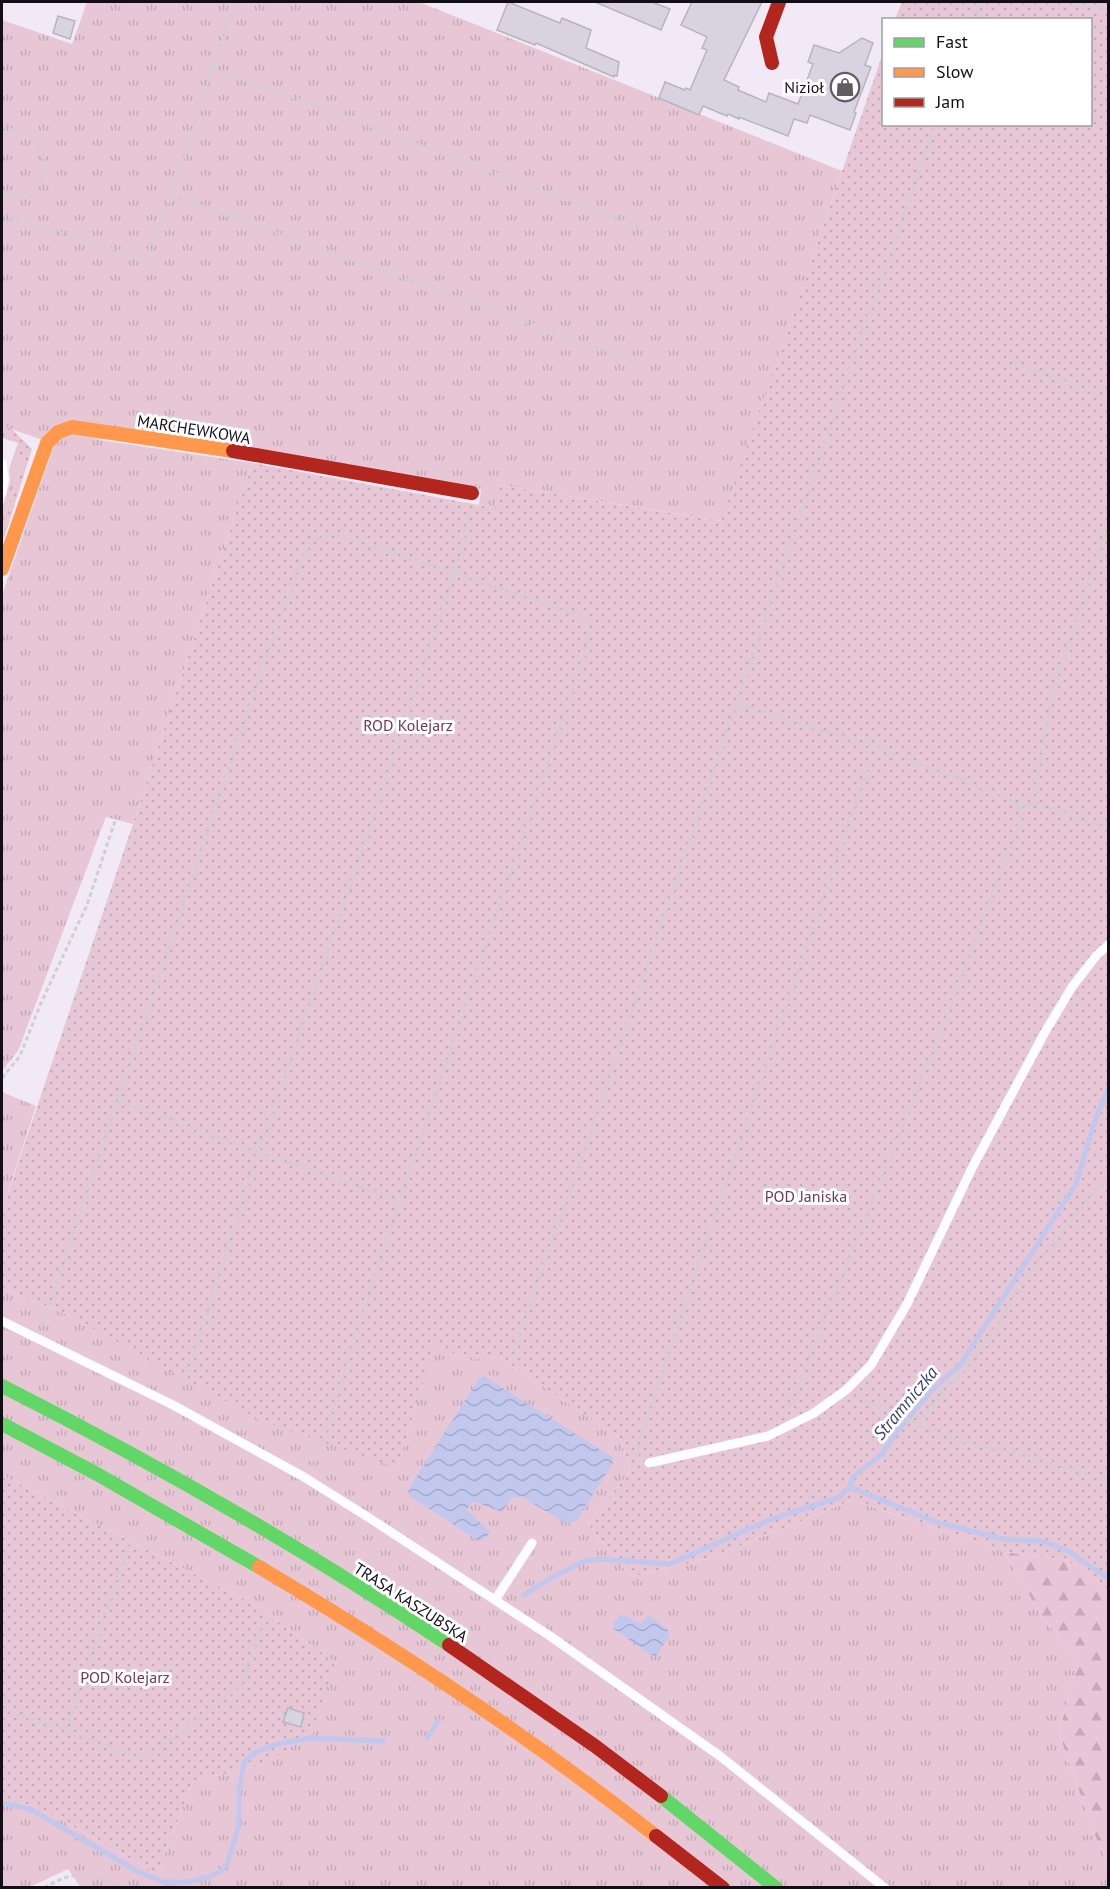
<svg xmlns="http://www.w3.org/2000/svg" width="1110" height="1889" font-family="'PT Sans',sans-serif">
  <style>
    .grass { fill: url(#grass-tufts) }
    .forest { fill: url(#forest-firs) }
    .garden { fill: url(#garden-dots) }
    .water { fill: url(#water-waves) }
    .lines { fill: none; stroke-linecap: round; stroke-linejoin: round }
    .stream { stroke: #c1c7ed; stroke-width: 5 }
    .building { fill: #d8d2e1; stroke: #b9b5bf; stroke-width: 1.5 }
    .path { stroke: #d1cfd2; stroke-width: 3; stroke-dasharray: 4.5 3; stroke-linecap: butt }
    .lane { stroke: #fdfcfe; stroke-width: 9 }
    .fast { stroke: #63d668; stroke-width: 14 }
    .slow { stroke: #ff974d; stroke-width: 14 }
    .jam { stroke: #b3261e; stroke-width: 14 }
    .labels { text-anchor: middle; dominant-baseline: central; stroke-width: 6; stroke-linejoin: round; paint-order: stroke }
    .poi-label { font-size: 16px; fill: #130e15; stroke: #fff; text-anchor: end }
    .street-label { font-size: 16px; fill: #130e15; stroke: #fff }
    .park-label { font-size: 16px; fill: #773450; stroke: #fff }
    .water-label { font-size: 18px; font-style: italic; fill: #363f7a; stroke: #fff }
  </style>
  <defs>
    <pattern id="grass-tufts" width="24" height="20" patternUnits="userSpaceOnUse" patternTransform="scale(1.5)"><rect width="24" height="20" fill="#e7c7d6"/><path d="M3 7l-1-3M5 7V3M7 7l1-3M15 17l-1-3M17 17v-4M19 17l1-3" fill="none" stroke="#c5aab7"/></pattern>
    <pattern id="forest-firs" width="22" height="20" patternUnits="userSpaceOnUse" patternTransform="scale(1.5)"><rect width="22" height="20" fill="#e9c6d7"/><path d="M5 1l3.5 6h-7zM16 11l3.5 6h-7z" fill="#c7a9b8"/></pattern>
    <pattern id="garden-dots" width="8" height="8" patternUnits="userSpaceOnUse" patternTransform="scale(1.5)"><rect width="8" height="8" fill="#e7c7d6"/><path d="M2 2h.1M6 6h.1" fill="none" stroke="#c5aab7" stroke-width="1.8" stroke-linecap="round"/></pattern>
    <pattern id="water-waves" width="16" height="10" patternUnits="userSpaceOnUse" patternTransform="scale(1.5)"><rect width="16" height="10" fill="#c1c7ed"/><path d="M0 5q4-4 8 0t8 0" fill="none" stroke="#a5aaca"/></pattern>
  </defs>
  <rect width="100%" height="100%" fill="#f1e9f5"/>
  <g class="grass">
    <polygon points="87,2 419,2 842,171 722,521 501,485 495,508 479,505 481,489 170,437 46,441 2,426 2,20 72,44"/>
    <polygon points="73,436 252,463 133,824 106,817 18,1051 2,1071 2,595 55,443"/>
    <polygon points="13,457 24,461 3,519 8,526 2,545 2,509 10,482 9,469"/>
    <polygon points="2,1092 36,1106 2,1210"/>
    <polygon points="2,1288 68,1315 124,1345 397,1468 435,1342 466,1360 499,1357 620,1438 631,1470 588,1524 631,1577 710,1558 852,1500 1004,1552 1042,1617 1078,1660 1059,1734 1099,1846 1108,1862 1108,1887 84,1888 79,1885 68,1869 30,1887 2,1887 2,1800 34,1806 71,1825 157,1874 193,1781 261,1765 335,1662 253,1604 2,1475"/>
  </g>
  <polygon class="forest" points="1004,1552 1060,1559 1080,1566 1108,1590 1108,1862 1099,1846 1059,1734 1078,1660 1042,1617"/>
  <g class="garden">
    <polygon points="902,2 1108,2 1108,1590 1080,1566 1060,1559 1004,1552 852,1500 710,1558 631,1577 588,1524 631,1470 620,1438 499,1357 466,1360 435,1343 397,1468 260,1420 68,1315 2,1288 2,1210 133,824 252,463 495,508 500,485 721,521 883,53 884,124 1090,124 1090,20 895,19"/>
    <polygon points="2,426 13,430 32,449 8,526 3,519 24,461 13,457 18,443 2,438"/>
    <polygon points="2,1475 253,1604 335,1662 313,1734 261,1765 193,1781 157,1874 71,1825 34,1806 2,1800"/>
  </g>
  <g class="water">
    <polygon points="484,1376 612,1457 613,1463 576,1521 568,1524 520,1496 511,1498 502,1512 472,1501 467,1510 490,1532 485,1539 479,1541 409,1496 408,1490 479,1378"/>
    <polygon points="624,1615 641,1624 648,1615 667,1629 670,1635 656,1656 651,1655 614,1629 613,1624 619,1616"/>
  </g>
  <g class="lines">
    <g class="stream">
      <polyline points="850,1487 936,1522 1003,1539 1042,1541 1068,1551 1108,1578"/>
      <polyline points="524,1595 551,1578 584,1561 600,1559 670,1564 769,1520 840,1497 850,1487 853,1477 882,1454 898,1430 934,1388 960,1365 1076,1184 1096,1118 1108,1090"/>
      <polyline points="427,1738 438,1721"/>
      <polyline points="2,1803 30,1809 137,1871 163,1882 187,1882 208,1877 221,1871 227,1865 239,1824 239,1791 244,1762 254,1753 278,1744 309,1738 383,1741"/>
    </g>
  </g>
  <g class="building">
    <polygon points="508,2 560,23 562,18 591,30 586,48 619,62 617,76 614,75 614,77 536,43 535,45 497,30"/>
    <polygon points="595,2 652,2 670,9 661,30"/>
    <polygon points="692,2 762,2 724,80 739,87 738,90 766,102 769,93 798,104 813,64 808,62 814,45 839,53 862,38 873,43 865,65 871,67 854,112 856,113 850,130 810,115 807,123 794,119 788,136 739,117 739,119 728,114 727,116 703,106 699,115 659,98 665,82 685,90 686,88 690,90 707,50 702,48 707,37 681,25"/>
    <polygon points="58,16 75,21 70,39 53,33"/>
    <polygon points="288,1708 304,1713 301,1727 283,1722"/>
  </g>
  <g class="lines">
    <g class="path">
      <polyline points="1078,2 1108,12"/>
      <polyline points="974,20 981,2"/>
      <polyline points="213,68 663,236"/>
      <path d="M2,127C14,131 26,133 36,142C46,152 49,175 38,186C29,195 12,195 2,191"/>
      <polyline points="171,195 629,359"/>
      <polyline points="2,215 146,259 171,195 235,2"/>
      <polyline points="1013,362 1108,399"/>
      <polyline points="740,705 876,747 1008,798 1019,807 1021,818 947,1015 788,1411"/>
      <polyline points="1038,805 1036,781 1053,692 1108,522"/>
      <polyline points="1019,807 1031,804 1038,805 1108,829"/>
      <polyline points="2,1078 20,1056 40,1005 87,905 115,821"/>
      <polyline points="118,1102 400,1201"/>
      <path d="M42,1326L264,663L303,556C312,541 318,535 335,534L577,614L588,624L590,638L400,1201L322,1442L311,1465"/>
      <polyline points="511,1358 603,1096 731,720 740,705 742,687 852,362 936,124"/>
      <polyline points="179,1393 190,1368 258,1152 373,820 454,574 469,514"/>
      <polyline points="857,1397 959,1441 1035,1457 1108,1481"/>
      <polyline points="920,1425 923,1415 984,1346 1023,1281 1108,1175"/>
      <polyline points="638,1457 637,1452 641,1435 868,766"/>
      <polyline points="2,1709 66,1730 130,1540"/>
      <polyline points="66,1730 134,1756 145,1756 154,1752 228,1696 240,1685 247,1671 262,1623"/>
      <path d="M44,1888C78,1868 89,1873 124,1888"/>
    </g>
    <g class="lane">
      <polyline points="2,463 4,478 2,493"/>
      <polyline points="2,1321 173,1405 304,1477 371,1519 550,1636 720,1756 885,1888"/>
      <polyline points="649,1463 768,1436 814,1413 846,1390 871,1365 907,1304 973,1166 1045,1032 1072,987 1096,956 1108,945"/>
      <polyline points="495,1600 532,1543"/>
    </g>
    <g class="fast">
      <path d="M2,1386C156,1464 305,1549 449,1645"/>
      <polyline points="2,1424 97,1474 259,1567"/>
      <polyline points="661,1796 776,1888"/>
    </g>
    <g class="slow">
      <polyline points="2,569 47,443 58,432 72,427 233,451"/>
      <path d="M259,1567C396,1648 530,1737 656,1836"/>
    </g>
    <g class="jam">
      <polyline points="772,63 766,37 779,2"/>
      <polyline points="233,451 472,493"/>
      <polyline points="449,1645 595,1746 661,1796"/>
      <polyline points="656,1836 723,1888"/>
    </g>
  </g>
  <defs>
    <g id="shop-ring" transform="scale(1.5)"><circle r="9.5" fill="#fff" stroke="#615b63" stroke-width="1.5"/><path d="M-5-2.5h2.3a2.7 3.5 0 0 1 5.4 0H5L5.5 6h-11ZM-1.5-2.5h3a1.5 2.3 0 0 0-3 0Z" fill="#615b63"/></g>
  </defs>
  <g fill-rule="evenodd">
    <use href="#shop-ring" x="845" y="87"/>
  </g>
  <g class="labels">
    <g class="poi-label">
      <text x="824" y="87">Nizioł</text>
    </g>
    <g class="street-label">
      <text transform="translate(194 429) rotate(9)">MARCHEWKOWA</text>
      <text transform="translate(411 1602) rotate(33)">TRASA KASZUBSKA</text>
    </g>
    <g class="park-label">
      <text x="408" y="725">ROD Kolejarz</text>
      <text x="806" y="1196">POD Janiska</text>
      <text x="125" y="1677">POD Kolejarz</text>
    </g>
    <g class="water-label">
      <text transform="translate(905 1403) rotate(-50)">Stramniczka</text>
    </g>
  </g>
  <rect width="1110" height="1889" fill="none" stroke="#130e15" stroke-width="6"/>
  <rect x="882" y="18" width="210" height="108" fill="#ffffff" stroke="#a19fa1" stroke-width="1.5"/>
  <rect x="894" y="38" width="30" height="9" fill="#63d668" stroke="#a19fa1" stroke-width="1.5"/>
  <text x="936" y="48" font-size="18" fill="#130e15">Fast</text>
  <rect x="894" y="68" width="30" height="9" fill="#ff974d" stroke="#a19fa1" stroke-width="1.5"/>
  <text x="936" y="78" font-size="18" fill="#130e15">Slow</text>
  <rect x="894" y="98" width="30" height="9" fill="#b3261e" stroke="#a19fa1" stroke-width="1.5"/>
  <text x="936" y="108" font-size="18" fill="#130e15">Jam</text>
</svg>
